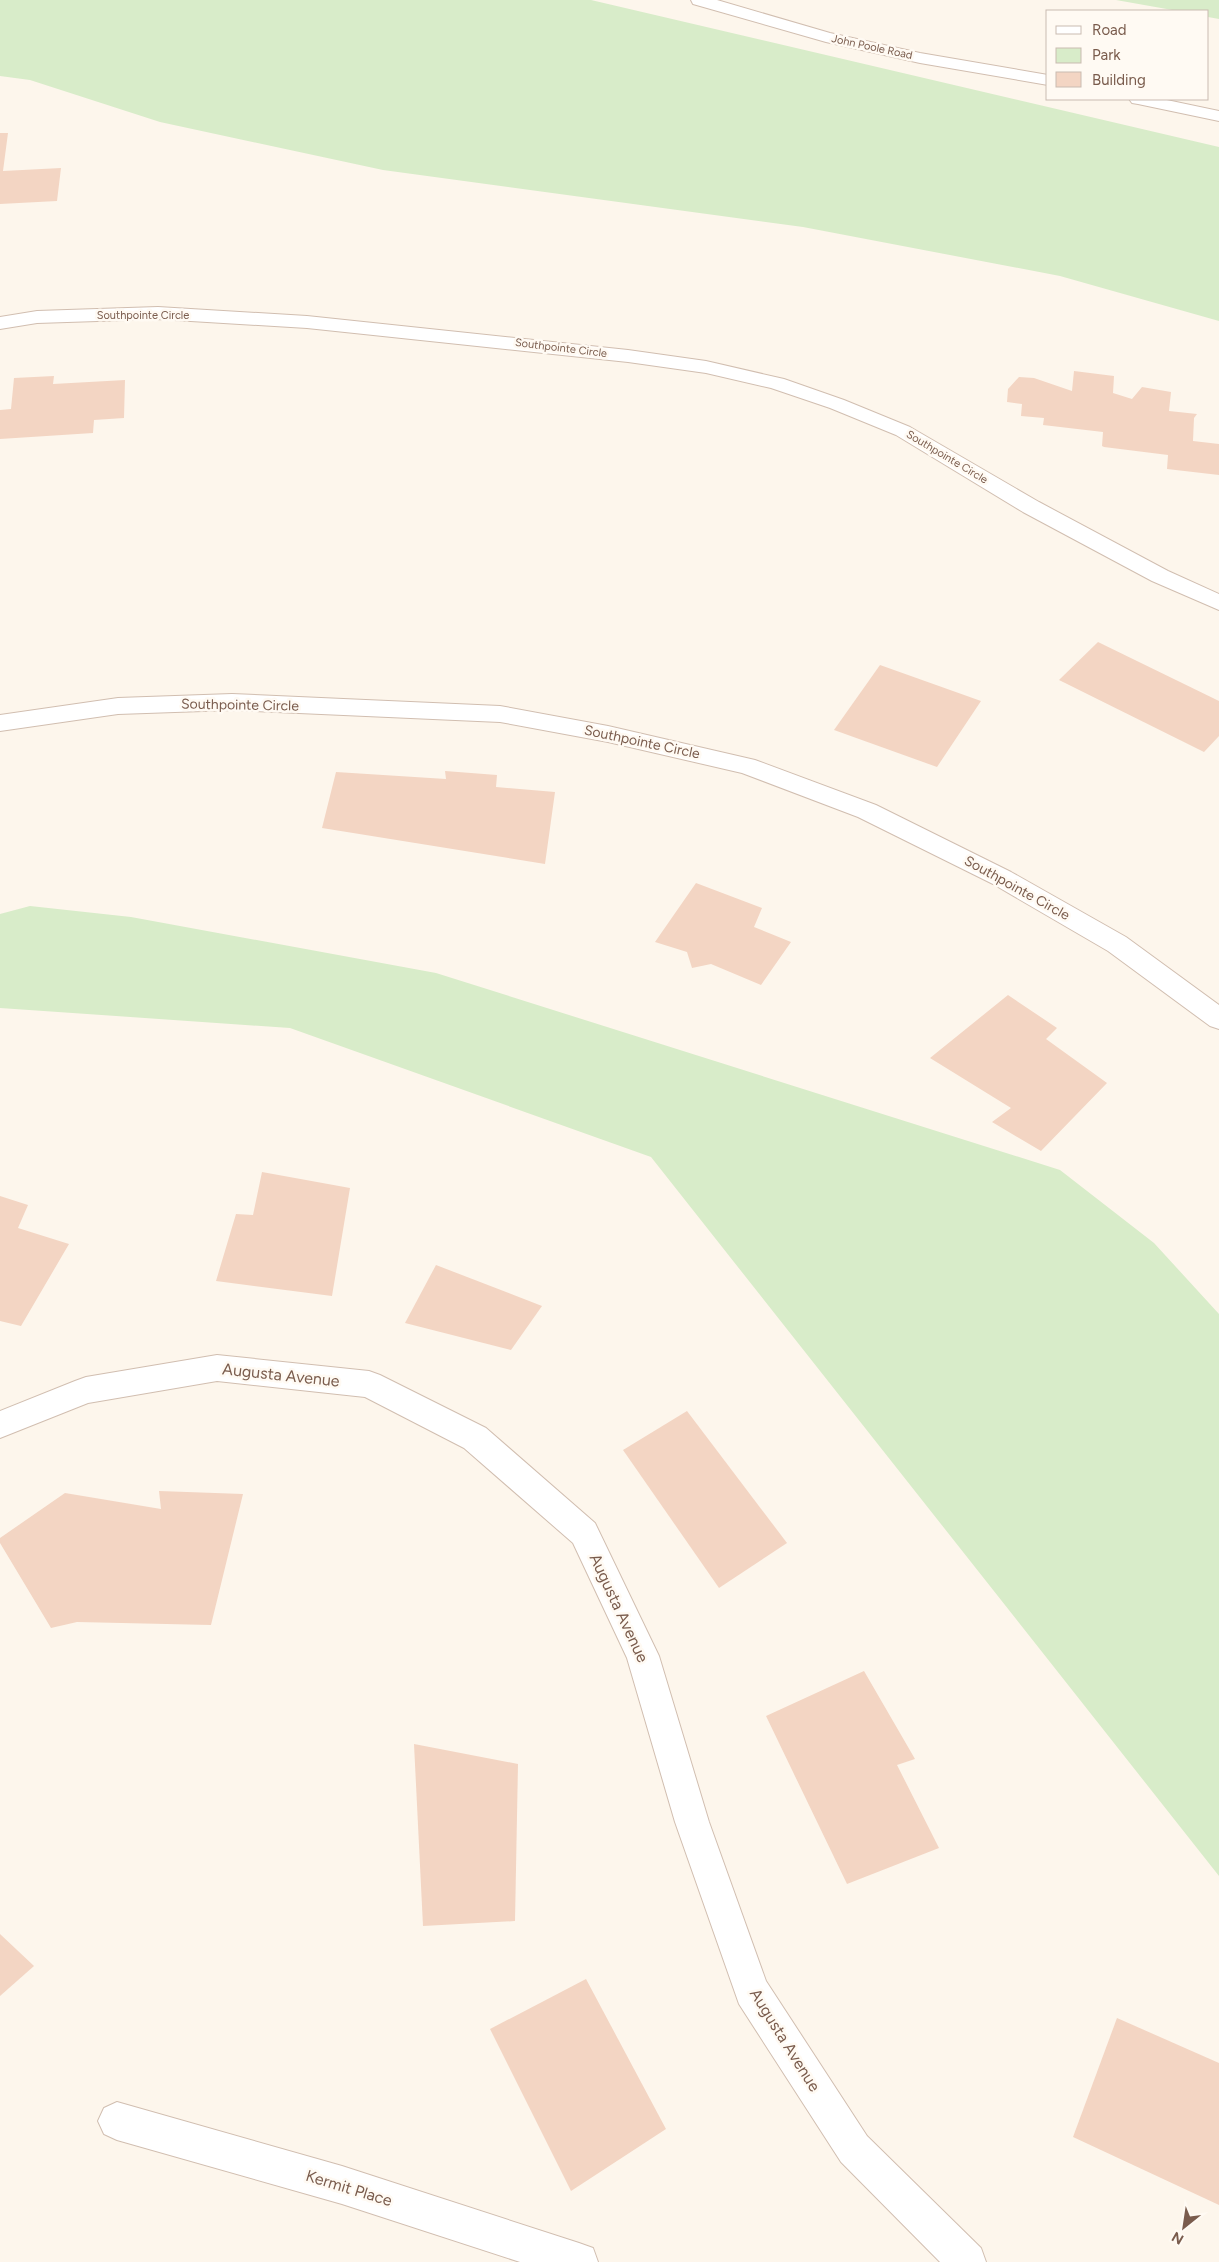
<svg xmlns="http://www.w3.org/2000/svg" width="1219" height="2262" font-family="Figtree,sans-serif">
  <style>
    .green { fill: #d8ecc9 }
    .building { fill: #f3d5c3 }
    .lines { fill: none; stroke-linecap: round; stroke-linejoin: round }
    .minor-casing { stroke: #d1beb0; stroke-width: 2 }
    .minor { fill: #fff; fill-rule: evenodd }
    .labels { text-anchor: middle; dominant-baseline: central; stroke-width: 5; stroke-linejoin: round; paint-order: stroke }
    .far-street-label { font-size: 11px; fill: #7a5c4d; stroke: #fffaf3 }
    .street-label { font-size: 14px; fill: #7a5c4d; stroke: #fffaf3 }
    .near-street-label { font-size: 16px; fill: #7a5c4d; stroke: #fffaf3 }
  </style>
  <rect width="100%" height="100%" fill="#fdf6ec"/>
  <g class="green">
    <polygon points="0,0 591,0 1219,147 1219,321 1060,276 803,227 383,170 160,122 30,80 0,76"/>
    <polygon points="1116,0 1219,0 1219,19 1208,17 1208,11 1178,11"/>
    <polygon points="30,906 131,917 436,973 1060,1170 1154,1243 1219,1314 1219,1876 651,1157 290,1028 0,1008 0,914"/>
  </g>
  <g class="building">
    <polygon points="0,133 8,133 3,171 61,168 57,201 0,204"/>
    <polygon points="1074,371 1114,376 1113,393 1132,399 1142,387 1171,392 1169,411 1197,414 1194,418 1193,441 1219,444 1219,475 1167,469 1168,455 1104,447 1102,446 1103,432 1043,425 1044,418 1021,416 1022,404 1007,402 1008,389 1019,377 1034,378 1072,391"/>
    <polygon points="54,376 53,384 125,380 124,418 94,420 93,433 0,439 0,410 11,409 14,378"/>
    <polygon points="1098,642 1219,701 1219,736 1204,752 1059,680"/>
    <polygon points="880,665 981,701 937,767 834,730"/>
    <polygon points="445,771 497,775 496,787 555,792 545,864 322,828 336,772 446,779"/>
    <polygon points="696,883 762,908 754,927 791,942 761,985 711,964 692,968 687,952 655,942"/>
    <polygon points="1008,995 1057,1028 1046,1039 1107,1083 1041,1151 992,1122 1011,1108 930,1058"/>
    <polygon points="262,1172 350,1188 332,1296 216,1281 236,1214 253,1215"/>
    <polygon points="0,1196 28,1205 18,1228 69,1244 21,1326 0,1321"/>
    <polygon points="436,1265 542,1306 511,1350 405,1323"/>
    <polygon points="687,1411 787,1543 719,1588 623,1450"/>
    <polygon points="159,1491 243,1494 211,1625 77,1622 51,1628 0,1543 0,1538 65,1493 161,1509"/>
    <polygon points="864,1671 915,1759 897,1765 939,1848 847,1884 766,1716"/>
    <polygon points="414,1744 518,1764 515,1921 423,1926"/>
    <polygon points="0,1934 34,1966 0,1996"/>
    <polygon points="586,1979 666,2129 571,2191 490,2029"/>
    <polygon points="1117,2018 1219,2063 1219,2205 1073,2137"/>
  </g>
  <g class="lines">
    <g class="minor-casing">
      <g id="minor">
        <polygon points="691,0 717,0 830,33 920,53 1048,75 1048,85 920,63 826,42 693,4"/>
        <polygon points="1129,99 1162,99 1219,111 1219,121 1138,104 1132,103"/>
        <polygon points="158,307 307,316 628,350 706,361 784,379 844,400 910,427 1039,502 1168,571 1219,594 1219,610 1152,581 1023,512 896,435 830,408 771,388 706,373 628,362 307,328 158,319 37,323 0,329 0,317 37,311"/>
        <polygon points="232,694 500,706 608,726 755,760 876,805 1011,872 1126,937 1219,1005 1219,1029 1210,1026 1108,951 993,884 858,817 742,773 608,742 500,722 232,710 118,714 0,731 0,715 118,698"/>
        <polygon points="217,1355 369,1371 380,1375 486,1428 595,1523 659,1656 709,1822 766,1981 867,2136 981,2248 986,2262 940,2262 841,2162 739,2004 675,1822 627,1658 573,1543 464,1448 365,1397 217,1381 88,1403 0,1438 0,1411 75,1381 86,1377"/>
        <polygon points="117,2102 342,2166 579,2243 593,2248 598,2262 520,2262 342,2204 117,2140 104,2134 98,2121 104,2108"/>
      </g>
    </g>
    <use href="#minor" class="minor"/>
  </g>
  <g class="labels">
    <g class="far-street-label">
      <text transform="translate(872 47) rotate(12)">John Poole Road</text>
      <text x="143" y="315">Southpointe Circle</text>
      <text transform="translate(561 348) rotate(7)">Southpointe Circle</text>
      <text transform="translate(947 457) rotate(31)">Southpointe Circle</text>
    </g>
    <g class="street-label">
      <text transform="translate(240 705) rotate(1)">Southpointe Circle</text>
      <text transform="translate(642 742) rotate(12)">Southpointe Circle</text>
      <text transform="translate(1017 888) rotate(29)">Southpointe Circle</text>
    </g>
    <g class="near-street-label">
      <text transform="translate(281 1375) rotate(6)">Augusta Avenue</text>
      <text transform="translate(619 1608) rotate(65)">Augusta Avenue</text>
      <text transform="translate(785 2040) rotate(58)">Augusta Avenue</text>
      <text transform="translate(349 2188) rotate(17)">Kermit Place</text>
    </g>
  </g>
  <rect x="1046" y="10" width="162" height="90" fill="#fffaf3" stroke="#cabbb1"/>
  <rect x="1056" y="26" width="25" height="8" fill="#ffffff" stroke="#cabbb1"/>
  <text x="1092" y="35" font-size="15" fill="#7a5c4d">Road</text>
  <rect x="1056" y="48" width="25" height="15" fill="#d8ecc9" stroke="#cabbb1"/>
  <text x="1092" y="60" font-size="15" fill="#7a5c4d">Park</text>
  <rect x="1056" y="72" width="25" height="15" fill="#f3d5c3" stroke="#cabbb1"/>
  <text x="1092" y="85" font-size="15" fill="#7a5c4d">Building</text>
  <g transform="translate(1184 2227) rotate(210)" stroke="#fffaf3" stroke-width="4" paint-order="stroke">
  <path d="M0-4L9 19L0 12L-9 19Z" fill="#7a5c4d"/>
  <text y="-8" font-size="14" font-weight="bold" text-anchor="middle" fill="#7a5c4d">N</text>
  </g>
</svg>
